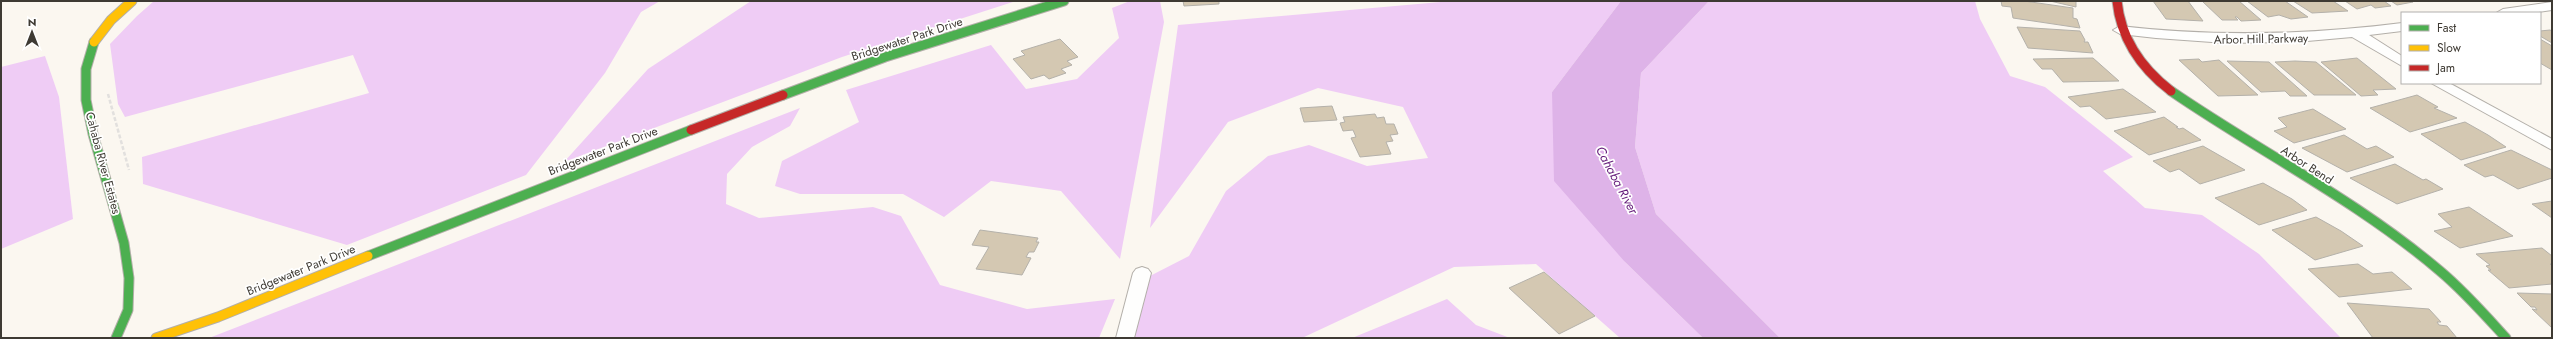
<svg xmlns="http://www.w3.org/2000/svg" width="2553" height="339" font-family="Jost,sans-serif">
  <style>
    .forest { fill: #efccf5 }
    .water { fill: #deb3e8 }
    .building { fill: #d4c8b2; stroke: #b4b1aa }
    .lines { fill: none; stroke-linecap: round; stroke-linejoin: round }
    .street-casing { stroke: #b3afa9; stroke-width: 2 }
    .fast-casing { stroke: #b3afa9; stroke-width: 11 }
    .slow-casing { stroke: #b3afa9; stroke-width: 11 }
    .jam-casing { stroke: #b3afa9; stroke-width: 11 }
    .path { stroke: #e2e0de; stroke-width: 2.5; stroke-dasharray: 4 2; stroke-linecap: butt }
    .street { fill: #fefefd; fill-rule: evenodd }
    .fast { stroke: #4caf50; stroke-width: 9 }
    .slow { stroke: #ffc107; stroke-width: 9 }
    .jam { stroke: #c62828; stroke-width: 9 }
    .labels { text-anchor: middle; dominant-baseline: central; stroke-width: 3.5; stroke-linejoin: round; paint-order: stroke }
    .street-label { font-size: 12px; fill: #3e3a33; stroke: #fff }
    .water-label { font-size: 13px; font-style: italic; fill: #661e7b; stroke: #fff }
  </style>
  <rect width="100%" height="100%" fill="#fbf7f0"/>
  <g class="forest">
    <polygon points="154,1 660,1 641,12 605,73 526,175 347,245 143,184 142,157 369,93 353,55 125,117 118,104 110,44 137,16"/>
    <polygon points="751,1 1016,1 842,57 564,162 648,69"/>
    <polygon points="1130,1 1160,1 1164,22 1120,259 1061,191 991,181 944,217 903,194 800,194 775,186 782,161 859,122 846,90 991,45 1026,89 1077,79 1119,38 1112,8"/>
    <polygon points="1452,1 1621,1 1552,92 1625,262 1703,338 1620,338 1536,264 1454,267 1302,338 1133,338 1148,277 1189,256 1226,191 1268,156 1309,145 1367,166 1428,158 1403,107 1318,88 1228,122 1150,228 1178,25"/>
    <polygon points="1709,1 1975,1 1980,19 2010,76 2045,87 2133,157 2103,171 2145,208 2202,215 2259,254 2341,338 1780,338 1656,214 1635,147 1641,73"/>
    <polygon points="45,56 59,97 73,219 1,249 1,67"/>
    <polygon points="800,108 790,126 752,147 727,174 726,204 759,218 873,207 901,216 940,285 1027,309 1115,299 1099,338 209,338"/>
    <polygon points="1447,299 1476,325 1510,338 1352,338"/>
  </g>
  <polygon class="water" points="1621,1 1709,1 1641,73 1635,147 1656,214 1780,338 1703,338 1625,262 1554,181 1552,92"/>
  <g class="building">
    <polygon points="1183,1 1225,1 1219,1 1219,4 1184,6"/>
    <polygon points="2001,1 2024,1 2073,8 2073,18 2077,19 2080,28 2013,18 2011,7 2002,6"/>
    <polygon points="2050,1 2076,1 2076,7"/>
    <polygon points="2153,1 2188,1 2203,21 2166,19"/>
    <polygon points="2202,1 2239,1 2261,20 2241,21 2237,17 2235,17 2238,20 2222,20"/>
    <polygon points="2247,1 2285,1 2308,17 2291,19 2279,15 2268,17"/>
    <polygon points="2293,1 2333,1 2348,11 2312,13"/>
    <polygon points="2345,1 2384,1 2391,6 2375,8 2371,5 2357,9"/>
    <polygon points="2391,1 2411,1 2413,2 2397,5"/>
    <polygon points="2017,27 2080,31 2085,40 2084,42 2088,42 2093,53 2028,48"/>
    <polygon points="2550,30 2552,31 2552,43 2540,36 2540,31"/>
    <polygon points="1060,39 1078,57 1067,61 1072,65 1061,69 1066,73 1049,79 1044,75 1031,79 1013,59 1025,55 1021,51"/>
    <polygon points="2540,39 2552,46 2552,70 2540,63"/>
    <polygon points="2093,58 2119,81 2063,82 2052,69 2042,69 2033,59"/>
    <polygon points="2357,58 2396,89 2373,90 2378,95 2361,96 2321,62"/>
    <polygon points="2199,59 2202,62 2219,60 2258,95 2218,96 2179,60"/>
    <polygon points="2227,61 2269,62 2307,96 2290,96 2285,91 2261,92"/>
    <polygon points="2295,61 2316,62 2356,95 2314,95 2275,62"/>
    <polygon points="2123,89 2156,112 2106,119 2090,106 2080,107 2068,97"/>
    <polygon points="2417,95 2438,107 2434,108 2457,118 2410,132 2370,108"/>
    <polygon points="1332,106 1337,120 1304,122 1300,108"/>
    <polygon points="2313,109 2346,129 2294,143 2274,131 2287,127 2278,118"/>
    <polygon points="1375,114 1377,118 1384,117 1386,124 1394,124 1398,134 1390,135 1393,141 1386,142 1391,154 1360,157 1351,138 1356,137 1353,130 1343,131 1340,123 1345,122 1343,117"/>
    <polygon points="2164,117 2178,127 2176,127 2179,129 2183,128 2201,140 2149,155 2114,131"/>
    <polygon points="2465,122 2488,135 2506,147 2461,160 2421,134"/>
    <polygon points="2344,135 2367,149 2376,146 2394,157 2347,172 2302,148"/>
    <polygon points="2203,146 2245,170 2200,184 2179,169 2170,172 2153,161"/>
    <polygon points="2511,150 2552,170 2552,178 2518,189 2493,175 2485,177 2464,165"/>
    <polygon points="2395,164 2423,180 2426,179 2443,189 2397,204 2350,178"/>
    <polygon points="2263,183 2292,199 2307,210 2259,225 2215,198"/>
    <polygon points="2552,201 2552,218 2532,204"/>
    <polygon points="2469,207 2513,236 2460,248 2434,231 2452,227 2438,214"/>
    <polygon points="2316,217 2341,231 2363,246 2315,260 2272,230"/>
    <polygon points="980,230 1038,238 1036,242 1039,242 1034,252 1029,252 1026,257 1031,258 1022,275 976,269 989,247 972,245"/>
    <polygon points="2542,248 2552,256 2552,264 2550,264 2552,266 2552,284 2509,288 2488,270 2491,270 2486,266 2490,265 2476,254"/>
    <polygon points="2358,264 2373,274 2392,272 2412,289 2339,297 2308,269"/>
    <polygon points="1544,272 1595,316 1559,334 1509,288"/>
    <polygon points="2517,293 2552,294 2552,328 2532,309 2537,310 2535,307 2531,307"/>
    <polygon points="2347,303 2429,309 2441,322 2437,322 2439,325 2447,326 2457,338 2373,338"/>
  </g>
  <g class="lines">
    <g class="street-casing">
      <g id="street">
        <polygon points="2552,2 2552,10 2532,13 2496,13 2503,9"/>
        <path d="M2402,23V31L2369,35L2402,56V66L2352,37L2296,42L2226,43L2156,38L2120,34L2113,30L2120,26C2215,37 2307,35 2402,23Z"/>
        <polygon points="2431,83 2449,83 2552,139 2552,150"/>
        <polygon points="1142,267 1148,269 1151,273 1134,338 1116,338 1133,273 1136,269"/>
      </g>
    </g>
    <g class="fast-casing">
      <g id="fast">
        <polyline points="94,42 86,69 86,100 93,134 124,243 129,278 128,310 116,338"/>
        <path d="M2171,91C2260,152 2358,201 2440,271C2464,291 2485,315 2506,338"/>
        <polyline points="783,95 885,57 1064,1"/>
        <polyline points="368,256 691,130"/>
      </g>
    </g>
    <g class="slow-casing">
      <g id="slow">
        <polyline points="94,42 111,20 132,1"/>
        <polyline points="156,338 218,317 368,256"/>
      </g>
    </g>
    <g class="jam-casing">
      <g id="jam">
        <path d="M2117,1C2121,40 2141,68 2171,91"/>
        <polyline points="691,130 783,95"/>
      </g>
    </g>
    <polyline class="path" points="108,94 129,170"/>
    <use href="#street" class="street"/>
    <use href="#fast" class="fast"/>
    <use href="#slow" class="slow"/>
    <use href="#jam" class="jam"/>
  </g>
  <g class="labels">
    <g class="street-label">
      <text transform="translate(907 39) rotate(-18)">Bridgewater Park Drive</text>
      <text transform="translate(2261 39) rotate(-1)">Arbor Hill Parkway</text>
      <text transform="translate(603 151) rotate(-21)">Bridgewater Park Drive</text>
      <text transform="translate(103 163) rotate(75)">Cahaba River Estates</text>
      <text transform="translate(2307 165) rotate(33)">Arbor Bend</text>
      <text transform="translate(301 270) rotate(-22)">Bridgewater Park Drive</text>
    </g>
    <g class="water-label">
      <text transform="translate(1617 180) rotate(62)">Cahaba River</text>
    </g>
  </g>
  <rect width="2553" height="339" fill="none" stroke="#3e3a33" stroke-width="4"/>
  <rect x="2401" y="12" width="140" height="72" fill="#ffffff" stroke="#b2b0ad"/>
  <rect x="2409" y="25" width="20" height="6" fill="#4caf50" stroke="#b2b0ad"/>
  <text x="2437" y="32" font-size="12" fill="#3e3a33">Fast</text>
  <rect x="2409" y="45" width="20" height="6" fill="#ffc107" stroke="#b2b0ad"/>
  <text x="2437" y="52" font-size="12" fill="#3e3a33">Slow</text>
  <rect x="2409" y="65" width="20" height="6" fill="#c62828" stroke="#b2b0ad"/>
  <text x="2437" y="72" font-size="12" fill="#3e3a33">Jam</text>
  <g transform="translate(32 32)" stroke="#ffffff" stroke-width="3" paint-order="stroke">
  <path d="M0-3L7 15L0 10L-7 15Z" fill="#3e3a33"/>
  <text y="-6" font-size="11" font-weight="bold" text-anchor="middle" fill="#3e3a33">N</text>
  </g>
</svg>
